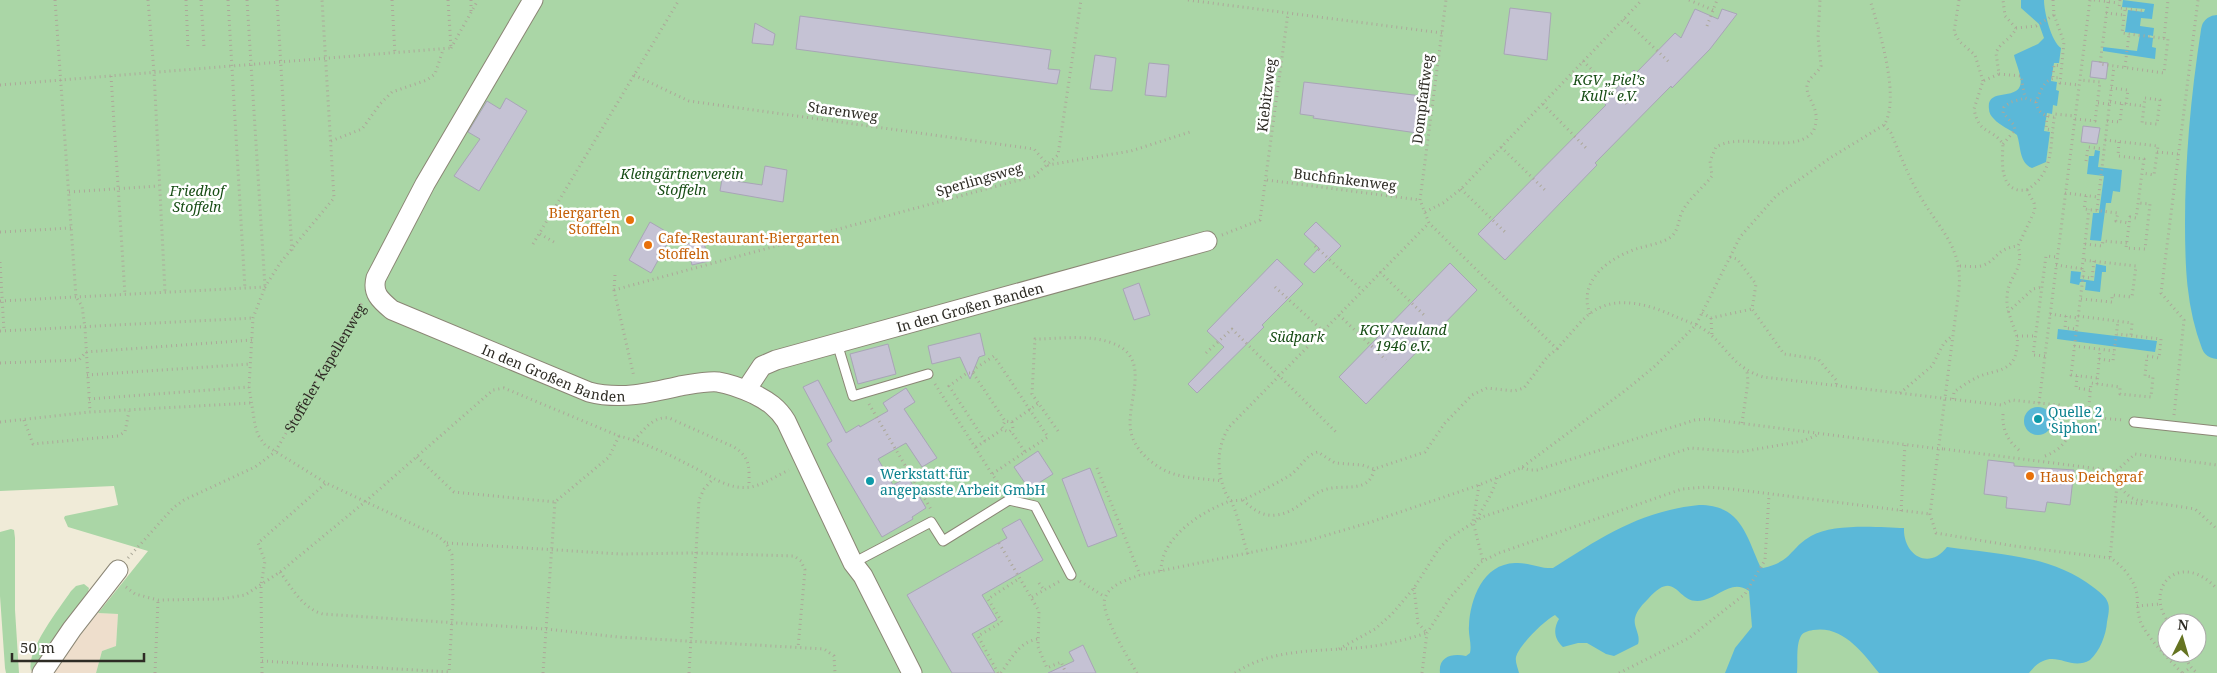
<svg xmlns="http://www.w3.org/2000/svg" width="2217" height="673" font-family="'Noto Serif',serif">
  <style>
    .commercial { fill: #eedecc }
    .green { fill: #aad6a6; fill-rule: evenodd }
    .water { fill: #5bb8d8 }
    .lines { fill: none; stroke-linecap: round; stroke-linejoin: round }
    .river { stroke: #5bb8d8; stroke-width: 32 }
    .building { fill: #c5c2d4; stroke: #a8a5b6 }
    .lane-casing { stroke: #8b8675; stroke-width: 11 }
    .street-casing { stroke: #8b8675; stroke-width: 21 }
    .path { stroke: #aca899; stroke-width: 3; stroke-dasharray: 1 4; stroke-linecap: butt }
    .lane { stroke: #fff; stroke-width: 9 }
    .street { stroke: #fff; stroke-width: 19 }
    .path-bridge { stroke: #aca899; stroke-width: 3; stroke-dasharray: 1 4; stroke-linecap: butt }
    .food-dot { fill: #e8710a; stroke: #fff; stroke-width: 2 }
    .culture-dot { fill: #0f9aa8; stroke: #fff; stroke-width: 2 }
    .labels { text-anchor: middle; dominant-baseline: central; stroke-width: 5; stroke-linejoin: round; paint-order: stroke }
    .park-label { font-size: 14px; font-style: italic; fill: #174d15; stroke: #fff }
    .street-label { font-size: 14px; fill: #2e2c25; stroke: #fff }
    .food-label { font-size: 14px; fill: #c56008; stroke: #fff; text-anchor: start }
    .culture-label { font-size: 14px; fill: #0d838f; stroke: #fff; text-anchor: start }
  </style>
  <rect width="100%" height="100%" fill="#f0ebd8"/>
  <polygon class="commercial" points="98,613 118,614 116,646 102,651 96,673 51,673"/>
  <g class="green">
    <path d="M0,0H2217V673H96L102,651L116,646L118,614L98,613L148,551L68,527L64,518L65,516L118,505L114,486L0,491ZM2167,623H2197V653H2167Z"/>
    <polygon points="11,529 14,530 15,538 15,610 19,673 6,673 5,668 0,596 0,532"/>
    <path d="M84,584L89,588L88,592L31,671C26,650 59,609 71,591L76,586Z"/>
  </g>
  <g class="water">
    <path d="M2021,0H2044C2044,12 2051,41 2061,48L2059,63H2054L2051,81L2057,82L2056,90L2059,91L2057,106L2053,105L2052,114L2047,113L2044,131L2050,132L2046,162L2032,168C2019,163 2021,146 2017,135C2010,129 2000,126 1994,119C1991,116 1989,113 1989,109C1986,88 2015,100 2020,86C2023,78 2016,64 2014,55L2038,44L2044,38L2039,24L2021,8Z"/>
    <polygon points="2123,0 2154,4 2152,19 2141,18 2140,26 2154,28 2153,36 2148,35 2148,37 2153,38 2152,47 2156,48 2155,59 2103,51 2103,47 2137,51 2140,34 2125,32 2128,10 2144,12 2145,9 2122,7"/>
    <polygon points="2095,150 2100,151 2098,167 2122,170 2120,192 2113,191 2111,203 2106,203 2101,241 2090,240 2093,213 2099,213 2104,176 2087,174 2089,156 2094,156"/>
    <polygon points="2096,264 2106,266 2106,272 2102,272 2100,292 2085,290 2086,282 2080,282 2079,285 2070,283 2071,271 2081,272 2080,279 2094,281"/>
    <polygon points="2058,329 2157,341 2155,352 2057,339"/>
    <circle cx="2038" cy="421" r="14"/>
    <path d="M1699,505C1741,505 1746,535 1760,566L1763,568C1793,561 1789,549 1811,536C1833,523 1879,527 1904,528C1903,555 1929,571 1947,547C1996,554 2052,555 2093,587C2098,591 2106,596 2108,603C2110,609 2108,616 2107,622C2106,635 2100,651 2090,660C2067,673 2053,643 2029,673H1879C1863,653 1843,625 1813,630C1808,631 1802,632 1800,638C1796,647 1798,662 1797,673H1725L1735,648L1752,627L1749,591C1732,579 1720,596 1704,600C1676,608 1678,565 1648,599C1643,604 1637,610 1635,618C1633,627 1641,635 1638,644L1614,656L1606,654L1587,643H1578L1563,647C1554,639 1553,629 1559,619L1555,615C1545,620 1519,645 1516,657C1515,662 1518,668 1519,673H1440C1438,656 1453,653 1466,656L1470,653C1472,644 1468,635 1469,626C1470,599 1483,564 1515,563C1528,562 1541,569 1553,568C1602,537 1640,511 1699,505Z"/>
  </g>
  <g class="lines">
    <path class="river" d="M2217,31C2207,95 2201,159 2201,223C2201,264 2202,304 2217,343"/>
  </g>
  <g class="building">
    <polygon points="1510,8 1551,13 1547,60 1504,54"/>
    <polygon points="1695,9 1718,19 1722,9 1737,14 1710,49 1672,88 1671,86 1595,163 1597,165 1505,260 1478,234 1606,105 1603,102 1634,70 1636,73 1675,33 1681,38"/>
    <polygon points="800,16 1051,50 1048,69 1060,70 1057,84 796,49"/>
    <polygon points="755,23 775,34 773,45 752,43"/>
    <polygon points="1095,55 1116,58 1112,91 1090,89"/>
    <polygon points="2092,61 2108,63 2106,79 2090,77"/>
    <polygon points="1149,63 1169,65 1166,97 1145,95"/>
    <polygon points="1304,82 1422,96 1417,133 1313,118 1314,116 1300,114"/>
    <polygon points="506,98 527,111 479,191 454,176 480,139 468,132 487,101 500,109"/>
    <polygon points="2083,126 2100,128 2097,144 2081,142"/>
    <polygon points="765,166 787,170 783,202 720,191 722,179 762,185"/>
    <polygon points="650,222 672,235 651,273 629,260"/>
    <polygon points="1316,222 1341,246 1314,273 1304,264 1319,248 1304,234"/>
    <polygon points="703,240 709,261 692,265 687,244"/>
    <polygon points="1277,259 1303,284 1262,325 1264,327 1197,393 1188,384 1224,347 1207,331"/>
    <polygon points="1450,263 1477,290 1366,404 1339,377"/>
    <polygon points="1139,283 1150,315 1134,320 1123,289"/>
    <polygon points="980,333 985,355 979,357 970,379 960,357 932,364 928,346"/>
    <polygon points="888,344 896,374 858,384 850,354"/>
    <polygon points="818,380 846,433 859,425 860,427 888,411 883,403 906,388 915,402 904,409 937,458 922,467 906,443 878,459 893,485 908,477 926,508 912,517 913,519 882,537 827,444 832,441 803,387"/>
    <polygon points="1038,451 1053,474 1029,489 1014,467"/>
    <polygon points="1988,460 2014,463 2014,466 2074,470 2070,505 2047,502 2045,512 2006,508 2007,497 1984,494"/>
    <polygon points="1090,468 1117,536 1088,547 1062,479"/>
    <polygon points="1020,519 1043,560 982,595 997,620 972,634 995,673 952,673 907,595 1007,538 1002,529"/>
    <polygon points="1083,645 1096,673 1048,673 1074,661 1069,652"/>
  </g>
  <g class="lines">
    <g class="lane-casing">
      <g id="lane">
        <polyline points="837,343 853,396 928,374"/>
        <polyline points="2134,422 2217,431"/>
        <polyline points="853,563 931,522 943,541 1009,500 1035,506 1071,575"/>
      </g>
    </g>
    <g class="street-casing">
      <g id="street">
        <path id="s2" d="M533,0L425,184L376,278C372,293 380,300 392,310L589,392C620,400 650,393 680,386C693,384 706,381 718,382C731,384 743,389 754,394C768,401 778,408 786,421L853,563L863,576L912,673"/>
        <path id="s3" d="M746,390L762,366L776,360L1207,241"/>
        <polyline points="42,673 72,629 118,570"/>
      </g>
    </g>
    <g class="path">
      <polyline points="55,0 76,297 82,306 85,328 90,412"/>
      <polyline points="148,0 154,72 165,292"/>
      <polyline points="186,0 188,48"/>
      <polyline points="201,0 204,47"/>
      <polyline points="228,0 245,289"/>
      <polyline points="247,0 265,287 253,318 249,387 255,425 258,435 265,445 326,483 438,536 446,543 452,555 453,601 449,673"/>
      <polyline points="277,0 292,251"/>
      <polyline points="392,0 395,54"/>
      <polyline points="448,0 451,48"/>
      <polyline points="471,0 471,12"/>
      <polyline points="1188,0 1442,33"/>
      <polyline points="1689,0 1713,10"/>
      <polyline points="1959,0 1954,32 1959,41 1975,55 1983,81"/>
      <polyline points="2053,0 2054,15 2064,42 2060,83 2079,85"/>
      <polyline points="2094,0 2119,3"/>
      <polyline points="2120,0 2119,8 2143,11 2143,9"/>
      <polyline points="2108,2 2100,64 2164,73 2168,39 2122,33 2125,9"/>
      <polyline points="2106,13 2124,15"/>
      <polyline points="1624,19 1670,63"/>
      <polyline points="1707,26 1717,0"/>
      <polyline points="2016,28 2036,26 2054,15"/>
      <polyline points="2164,38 2168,0"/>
      <polyline points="451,48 478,0"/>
      <polyline points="1583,61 1629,106"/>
      <polyline points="2125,67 2129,34"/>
      <path d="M1999,74L2021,76L2025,98L2036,102C2041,90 2045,76 2060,78"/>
      <polyline points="634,75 689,101 1034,149 1048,165 1131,151 1193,131"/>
      <polyline points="111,76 125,295"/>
      <polyline points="2053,77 2054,65 2062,66"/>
      <polyline points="0,85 451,48"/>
      <polyline points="2111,88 2128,90 2126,104"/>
      <polygon points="2145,98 2160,100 2157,124 2142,123"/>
      <path d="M2036,102C2038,113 2044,116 2054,117"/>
      <polyline points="2110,102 2144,106"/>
      <polyline points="2098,103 2109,104"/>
      <polyline points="1543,104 1588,150"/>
      <polyline points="2047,116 2046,129 2053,130"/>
      <polyline points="2075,119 2095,121 2100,82 2080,80"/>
      <polyline points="2107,121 2120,122 2122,104"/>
      <path d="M1884,125L1891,133C1900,154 1908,176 1920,196C1939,229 1963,247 1959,289L1930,514L1936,533L2014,546L2110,558C2122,565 2135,580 2137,595C2138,606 2137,615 2142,625C2152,643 2168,658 2182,673"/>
      <polyline points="2105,140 2158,146 2154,175 2142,173"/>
      <polyline points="331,141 362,129 380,104 392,92 427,80 435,74 443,50"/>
      <path d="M2119,142L2118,156L2144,159C2141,179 2139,198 2136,218L2130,217L2126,248L2145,249L2150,204L2138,203"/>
      <polyline points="2003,144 2015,130 2014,125 2003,113 2004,107 2011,102 2025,98"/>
      <polyline points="1501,147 1547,192"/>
      <polyline points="2157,152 2178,154"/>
      <polyline points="2086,161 2088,147 2104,149"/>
      <polyline points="1267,180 1420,200"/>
      <polyline points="1461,189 1506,233"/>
      <path d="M2027,190C2056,171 2049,144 2055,114L2075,116"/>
      <polyline points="69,192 159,186"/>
      <polyline points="2065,193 2098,197"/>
      <polyline points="2086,196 2084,209 2118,213 2116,221 2129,223"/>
      <polyline points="1420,200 1446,0"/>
      <polyline points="2097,210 2114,66"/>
      <polyline points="1425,212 1443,203 1461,189 1642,0"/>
      <polyline points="0,232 71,228"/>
      <polyline points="540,234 554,242"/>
      <polyline points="1222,235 1260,220 1288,13"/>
      <polyline points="533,244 679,0"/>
      <polyline points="2085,244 2102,246 2103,241 2127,243"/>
      <polyline points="1315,246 1362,290"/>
      <polyline points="1730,257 1737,259 1756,284 1752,309 1784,354 1818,359 1837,381 1836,386"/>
      <polyline points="0,262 4,331"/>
      <polyline points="2056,265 2084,269 2071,375 2097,378"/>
      <path d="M1960,266C1968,266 1977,268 1984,265C1998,259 1997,248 2018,246L2035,210L2034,203L2027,190C1999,194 2002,162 2003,144C1991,127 1979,135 1974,109L1983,81L1999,74L1996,53C2000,42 2012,39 2016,28L2005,16L2003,0"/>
      <polyline points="2082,269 2089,209"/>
      <polyline points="1380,272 1424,315"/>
      <polyline points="615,275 614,290 634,377"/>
      <polyline points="2083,277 2092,278 2094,261"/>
      <polyline points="1275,287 1323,331"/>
      <polyline points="614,290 1034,176 1058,155 1081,0"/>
      <polyline points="2081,299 2112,302 2112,295 2132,297 2136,266 2083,260"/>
      <polyline points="0,301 265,287 280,263 334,198 322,0"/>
      <polyline points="2008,312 2033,289 2042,287"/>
      <polyline points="1702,313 1711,318 1752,309"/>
      <path d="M1590,314C1577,280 1610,257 1639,248C1649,245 1664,243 1672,236C1679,229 1678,220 1682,212C1689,198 1703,188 1712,176L1710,161L1716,147C1743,131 1791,156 1813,132C1823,108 1806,101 1807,86C1808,78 1818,73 1821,66L1818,37L1820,0"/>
      <polyline points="2050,314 2078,318"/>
      <polyline points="1339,315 1386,360"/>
      <polyline points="2066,316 2065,328 2076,329"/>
      <polyline points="2078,316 2132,323 2131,335"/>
      <polyline points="1711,318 1712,336"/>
      <polyline points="0,331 253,318"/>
      <polyline points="2017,336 2035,336"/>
      <polyline points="2074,346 2114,351"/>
      <path d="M1557,349C1567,338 1577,325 1588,315C1613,294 1647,304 1672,315C1685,321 1700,325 1710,334C1730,352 1735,368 1763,377L2001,405L2012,400L2039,403L2059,405L2076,416L2123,420"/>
      <polyline points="1206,353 1232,329 1338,434"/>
      <polyline points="2045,356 2033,355 2046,256 2057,257"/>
      <polyline points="2099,359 2113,361 2118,321"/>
      <polyline points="0,363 79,360 86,352 252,340"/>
      <polyline points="973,373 1005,421"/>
      <polyline points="87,375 251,364"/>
      <polyline points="2077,376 2076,388 2091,390"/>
      <polyline points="935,384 992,474"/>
      <polyline points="2097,384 2100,349"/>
      <polyline points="1900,393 1932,366 1944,343 1952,336"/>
      <polyline points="89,399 249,387"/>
      <path d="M1953,399L1954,392C1962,386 1971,380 1980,376C1996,370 2012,371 2016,353C2017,348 2018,342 2017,337C2013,323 2006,311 2007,297C2008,275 2025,271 2018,246"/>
      <polyline points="2039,403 2090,0"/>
      <polyline points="869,404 932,511"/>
      <path d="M2003,414C2002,430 2008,441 2020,451"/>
      <polyline points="2174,415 2184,320 2161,293 2198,0"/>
      <polyline points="2088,417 2091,383 2120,387 2120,394 2151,397 2153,377 2145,376 2147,356 2159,358 2161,339 2117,334"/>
      <polyline points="24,420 33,444 107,437 118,436 125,432 129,411"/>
      <polyline points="0,422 90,412 251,403"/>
      <polyline points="1012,422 1013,429 1009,432 1004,430 1002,427 1005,421 1012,422 1039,403"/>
      <polyline points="1742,423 1748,382 1747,371"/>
      <path d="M1058,431L1032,394L1035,339C1059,339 1089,334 1112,343C1156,359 1122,407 1132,436C1137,451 1149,461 1162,469C1180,479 1202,478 1222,481"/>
      <path d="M634,440C645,429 653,416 669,418L734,447C751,458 749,468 749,487"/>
      <polyline points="985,441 949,386 967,373 973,373 976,368 994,356 1048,437 1025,452"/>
      <polyline points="976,447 1003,429"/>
      <polyline points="1944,449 2108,470 2113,474 2117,485 2110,558"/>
      <path d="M2045,456C2061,450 2070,439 2072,422"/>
      <polyline points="417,457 454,492 555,502 609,457 619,436"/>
      <polyline points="1097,468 1140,575"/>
      <polyline points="1522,468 1530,470 1537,470 1695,420 1708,419 1932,448"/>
      <polyline points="2113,474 2135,454 2217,465"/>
      <polyline points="1479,485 1473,522 1483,561"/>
      <polyline points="2117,485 2130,497 2137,500 2195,509 2217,529"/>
      <polyline points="1003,490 992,474 1025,452 1011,431"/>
      <path d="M1243,500C1252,509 1263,517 1276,515C1297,513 1308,494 1327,489C1344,484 1370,494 1374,469L1425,452L1445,423L1472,395L1487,388L1514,391L1524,388L1548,356L1557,349L1429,223L1420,200"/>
      <polyline points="2116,501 2141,504 2144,502"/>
      <polyline points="1901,511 1905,444"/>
      <path d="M1477,519C1484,505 1493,494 1497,478"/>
      <polyline points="447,543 620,554 696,553 794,556 801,561 805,570 798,648"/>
      <polyline points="999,543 1039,611 1038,647 1047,668 1061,662 1066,673"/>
      <path d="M1248,554C1242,537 1239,517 1231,501C1229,498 1226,495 1225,491C1216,470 1217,446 1229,427L1429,223"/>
      <path id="s1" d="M128,558L173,508L184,500L255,467L275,452L362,303"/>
      <path d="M1161,571C1161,537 1201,512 1230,501C1235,500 1240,501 1245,499C1260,492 1275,484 1289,476C1300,469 1306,454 1318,452L1335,463L1362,465L1374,469"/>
      <path d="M280,572C292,588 303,609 323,614L546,629L618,637L824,649L834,656L835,673"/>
      <polyline points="1080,581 1105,597"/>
      <polyline points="1039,583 1044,590"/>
      <path d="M126,587L135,594L158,600L221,599L245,595L280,572L366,501L493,390L504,388L619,436C643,442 666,453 687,464C707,473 727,491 751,487C765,484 776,476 789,470"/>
      <polyline points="1414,588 1418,623 1427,633"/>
      <polyline points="1032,597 1060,581"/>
      <polyline points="2137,606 2160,604"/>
      <path d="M2169,623C2142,587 2181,549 2217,589"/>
      <polyline points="1339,649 1375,629 1392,614 1414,588 1438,550 1448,539 1482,517 1690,448 1740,452 1803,441 1817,435"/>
      <path d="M2187,653C2185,661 2191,668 2197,673"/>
      <polyline points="262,661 449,672"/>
      <polyline points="155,673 158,600"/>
      <polyline points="262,673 261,585 265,561 258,543 326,483"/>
      <polyline points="543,673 555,502"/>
      <polyline points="689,673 699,500 704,489 713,479"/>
      <polyline points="998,673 978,636 1002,622 988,599 1020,578"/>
      <path d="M1001,673C1011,659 1019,642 1038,639"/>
      <path d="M1137,673C1129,659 1099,612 1105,598C1110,584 1127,580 1140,575L1307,541L1371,522L1479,485L1521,468L1626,390L1655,366L1696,325L1740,237L1776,196L1830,158L1884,125C1901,99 1879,29 1870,0"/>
      <path d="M1235,673C1273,647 1322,652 1366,647C1387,645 1407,639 1427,633"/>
      <polyline points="1422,673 1427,633 1449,599 1481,562 1499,553 1682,489 1706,487 1732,489 1930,514"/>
      <polyline points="1619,673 1689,638 1745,594 1765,560 1769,495"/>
      <polyline points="2183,673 2190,668"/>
    </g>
    <use href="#lane" class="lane"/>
    <use href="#street" class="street"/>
    <polyline class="path-bridge" points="1932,448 1944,449"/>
  </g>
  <g class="food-dot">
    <circle cx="630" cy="220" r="5"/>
    <circle cx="648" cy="245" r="5"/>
    <circle cx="2030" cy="476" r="5"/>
  </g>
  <g class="culture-dot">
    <circle cx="2038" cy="419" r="5"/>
    <circle cx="870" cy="481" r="5"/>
  </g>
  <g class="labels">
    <g class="park-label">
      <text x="1609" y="79">KGV „Piel’s<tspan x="1609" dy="16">Kull“ e.V.</tspan></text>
      <text x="682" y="173">Kleingärtnerverein<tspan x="682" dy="16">Stoffeln</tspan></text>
      <text x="197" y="190">Friedhof<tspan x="197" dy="16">Stoffeln</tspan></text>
      <text x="1403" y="329">KGV Neuland<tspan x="1403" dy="16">1946 e.V.</tspan></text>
      <text x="1297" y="336">Südpark</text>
    </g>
    <g class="street-label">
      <text transform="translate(1266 95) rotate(-83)">Kiebitzweg</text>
      <text transform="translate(1422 99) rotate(-83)">Dompfaffweg</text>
      <text transform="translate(843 111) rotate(8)">Starenweg</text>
      <text transform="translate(979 179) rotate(-16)">Sperlingsweg</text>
      <text transform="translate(1345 179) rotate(7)">Buchfinkenweg</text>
      <text stroke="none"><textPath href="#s3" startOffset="245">In den Großen Banden</textPath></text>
      <text stroke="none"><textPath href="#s1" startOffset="282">Stoffeler Kapellenweg</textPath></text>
      <text stroke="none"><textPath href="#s2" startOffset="532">In den Großen Banden</textPath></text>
    </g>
    <g class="food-label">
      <text x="620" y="212" text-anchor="end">Biergarten<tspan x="620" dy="16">Stoffeln</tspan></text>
      <text x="658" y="237">Cafe-Restaurant-Biergarten<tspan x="658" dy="16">Stoffeln</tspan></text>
      <text x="2040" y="476">Haus Deichgraf</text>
    </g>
    <g class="culture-label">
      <text x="2048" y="411">Quelle 2<tspan x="2048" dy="16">'Siphon'</tspan></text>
      <text x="880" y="473">Werkstatt für<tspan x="880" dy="16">angepasste Arbeit GmbH</tspan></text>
    </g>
  </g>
  <g transform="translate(2182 638) rotate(5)"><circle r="24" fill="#ffffff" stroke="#ababa8"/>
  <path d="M0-4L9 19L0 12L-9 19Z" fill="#657421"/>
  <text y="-8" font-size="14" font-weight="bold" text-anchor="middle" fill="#2e2c25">N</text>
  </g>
  <path d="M12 653v8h132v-8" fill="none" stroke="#2e2c25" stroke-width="2.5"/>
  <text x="20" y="653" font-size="15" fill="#2e2c25" stroke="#ffffff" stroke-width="4" paint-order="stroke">50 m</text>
</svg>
